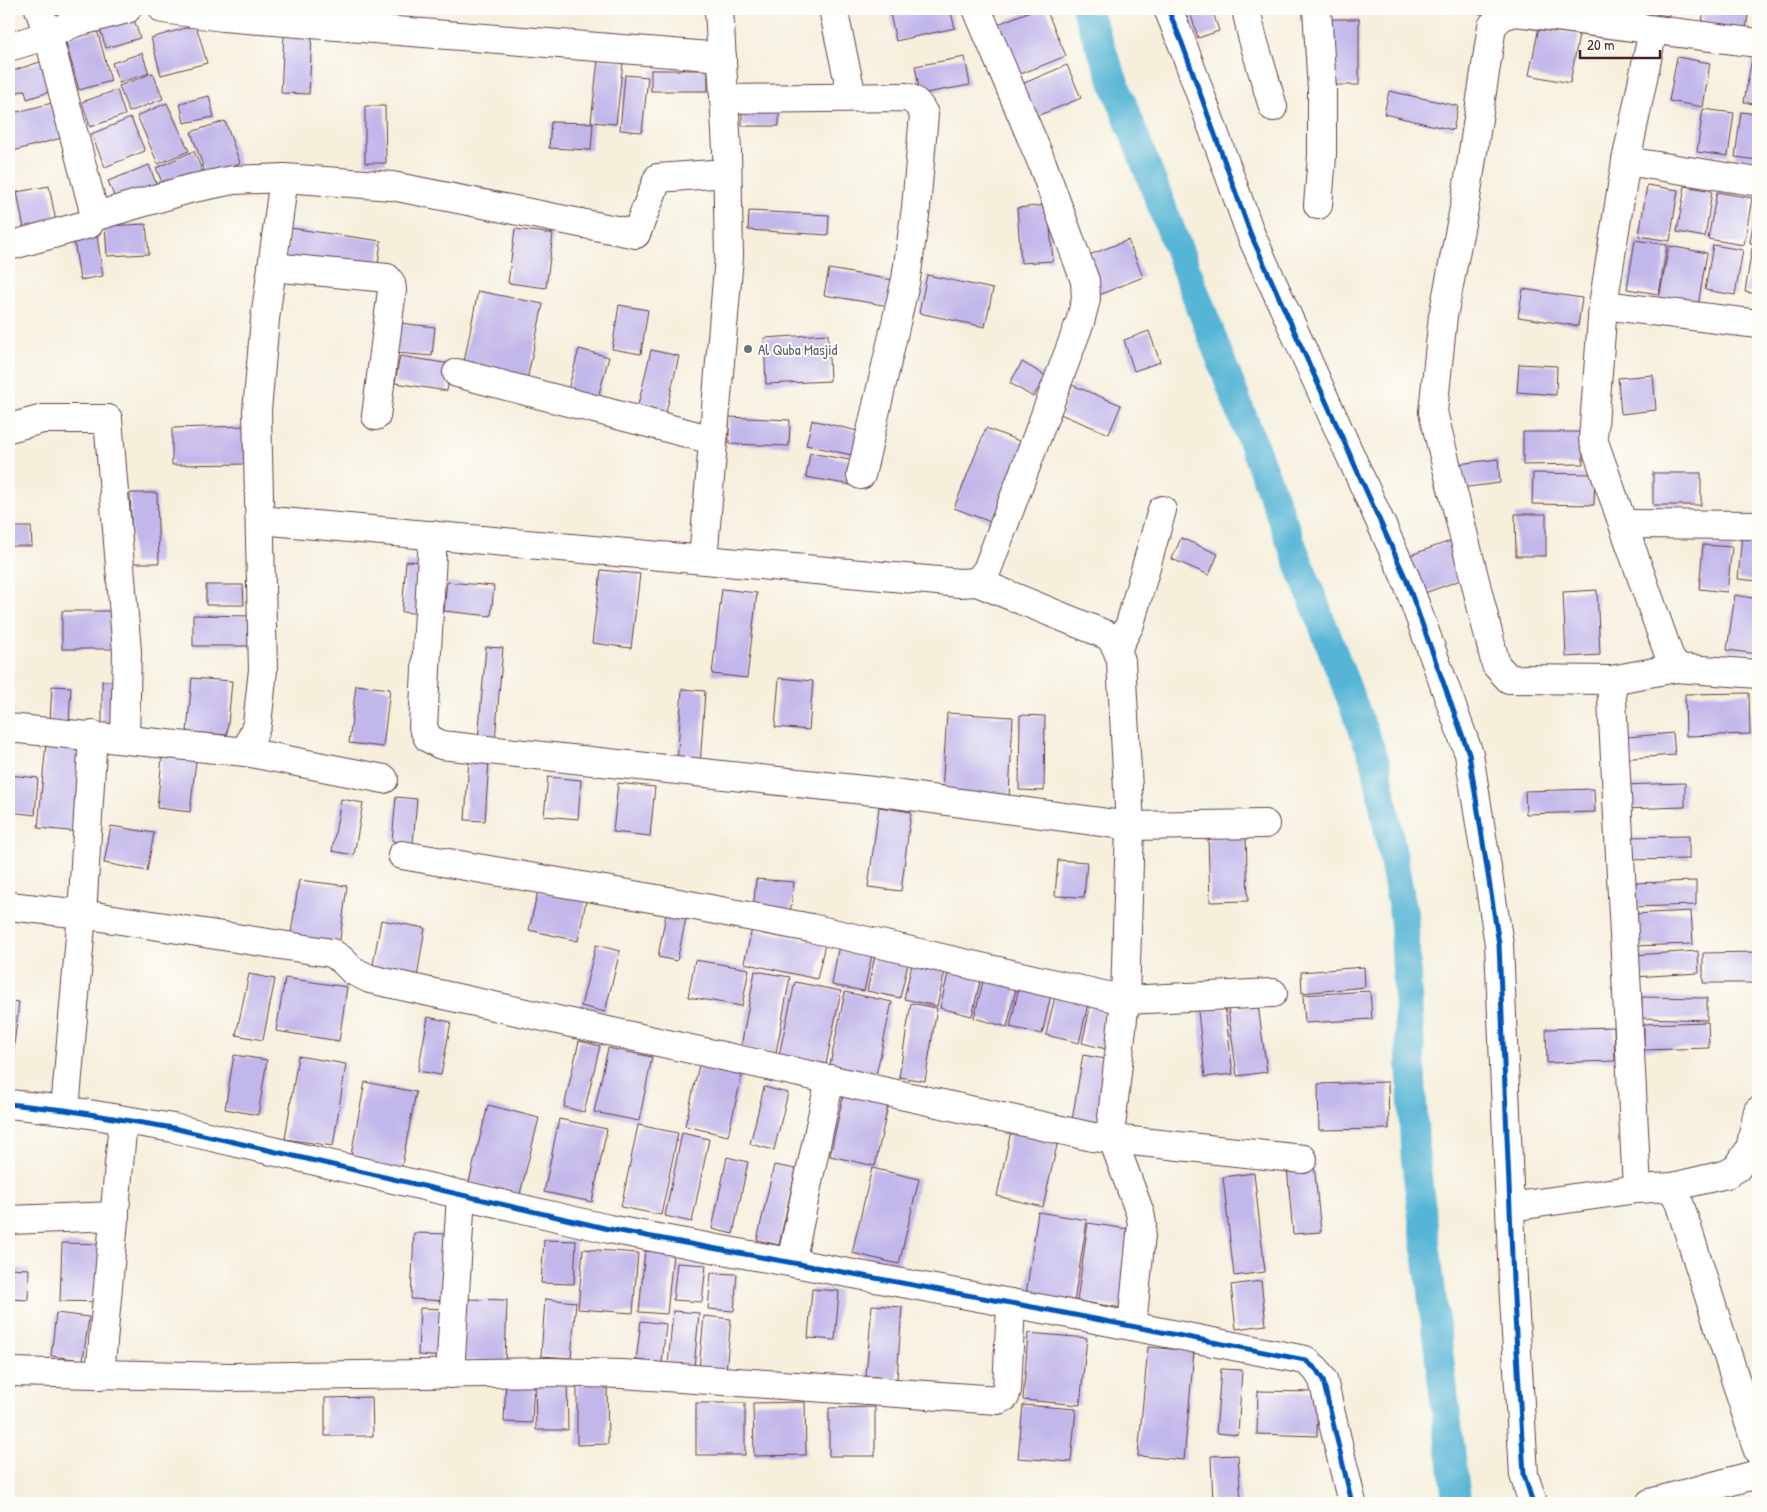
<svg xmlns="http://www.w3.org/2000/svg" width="1767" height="1512" font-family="'Patrick Hand',sans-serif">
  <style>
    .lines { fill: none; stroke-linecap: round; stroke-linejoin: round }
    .canal { stroke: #57b5d6; stroke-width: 29 }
    .building { fill: #c2b7ea }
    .minor-casing { stroke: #643e46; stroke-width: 30 }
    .minor { stroke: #fff; stroke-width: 28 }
    .cycleway-casing { stroke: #fdfcf7; stroke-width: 8 }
    .cycleway { stroke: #0057b8; stroke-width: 5 }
    .worship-dot { fill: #6b7280; stroke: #fdfcf7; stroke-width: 2 }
    .labels { text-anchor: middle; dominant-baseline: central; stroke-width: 4; stroke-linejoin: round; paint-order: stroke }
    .worship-label { font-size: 15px; fill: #5b616d; stroke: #fdfcf7; text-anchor: start }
  </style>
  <rect width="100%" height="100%" fill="#fdfcf7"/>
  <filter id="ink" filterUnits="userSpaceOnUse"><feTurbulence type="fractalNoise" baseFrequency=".02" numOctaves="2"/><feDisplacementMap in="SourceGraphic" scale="10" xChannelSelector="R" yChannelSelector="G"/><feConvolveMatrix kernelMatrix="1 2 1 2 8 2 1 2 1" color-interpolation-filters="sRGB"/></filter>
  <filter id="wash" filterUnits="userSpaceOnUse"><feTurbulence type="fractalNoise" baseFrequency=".0096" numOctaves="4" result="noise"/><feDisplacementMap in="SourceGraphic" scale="20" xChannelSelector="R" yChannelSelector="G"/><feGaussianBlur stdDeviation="1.12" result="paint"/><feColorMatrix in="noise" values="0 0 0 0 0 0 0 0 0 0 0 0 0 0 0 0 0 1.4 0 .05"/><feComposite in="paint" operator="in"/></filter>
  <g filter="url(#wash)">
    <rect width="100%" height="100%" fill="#f5efdc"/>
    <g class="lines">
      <polyline class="canal" points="1086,9 1376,764 1404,917 1415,1156 1457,1503"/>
    </g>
    <g id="blocks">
      <g class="building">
        <polygon points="355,9 377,9 377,15 354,14"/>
        <polygon points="889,9 950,9 955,28 896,41"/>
        <polygon points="1035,9 1046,9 1066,56 1013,77 991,27"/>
        <polygon points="1189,9 1212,9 1219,31 1198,38"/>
        <polygon points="1453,9 1486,9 1486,15"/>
        <polygon points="1637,9 1670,9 1669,16 1637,11"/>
        <polygon points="1704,9 1749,9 1745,36 1701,30"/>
        <polygon points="133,16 140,38 106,48 99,26"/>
        <rect x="1332" y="19" width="27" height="66"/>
        <polygon points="196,25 207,63 161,75 151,38"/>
        <polygon points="1539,27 1579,35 1570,83 1529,75"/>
        <polygon points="97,30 111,81 79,90 65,39"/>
        <polygon points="284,34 312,35 309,94 281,93"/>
        <polygon points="142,53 149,73 119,83 112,63"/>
        <polygon points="965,57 970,85 920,94 915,66"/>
        <polygon points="1677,57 1710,63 1703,107 1669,101"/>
        <polygon points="1752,58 1758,59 1758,105 1744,102"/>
        <polygon points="598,59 623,62 616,124 591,122"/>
        <polygon points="43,61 52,91 27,99 25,90 9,95 9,72"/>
        <polygon points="1067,65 1081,98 1030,119 1017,86"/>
        <rect x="651" y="70" width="57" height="21"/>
        <polygon points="153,73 163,99 129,112 119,86"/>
        <polygon points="625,75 648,77 642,132 620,130"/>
        <polygon points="117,90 125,115 90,127 82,102"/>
        <polygon points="1389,91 1458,106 1453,130 1384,114"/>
        <polygon points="209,96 214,117 184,123 180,103"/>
        <polygon points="60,101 69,136 9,152 9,114"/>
        <polygon points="167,103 189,151 158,164 137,116"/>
        <polygon points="365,106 385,106 386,163 365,163"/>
        <polygon points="1703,109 1734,113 1728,156 1697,152"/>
        <polygon points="742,111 779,112 779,126 742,126"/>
        <polygon points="1741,112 1758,114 1758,160 1735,157"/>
        <polygon points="131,118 145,151 105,167 91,134"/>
        <polygon points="225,121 240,163 206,175 191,132"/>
        <polygon points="551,122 593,123 591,150 549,148"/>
        <polygon points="194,151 204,175 166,192 156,168"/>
        <polygon points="149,165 159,191 118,206 108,181"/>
        <polygon points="1647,185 1678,190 1670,241 1639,236"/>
        <polygon points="49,186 57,227 25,234 17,192"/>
        <polygon points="1685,186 1712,191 1705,237 1677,232"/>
        <polygon points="1717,192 1752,198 1744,245 1708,239"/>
        <polygon points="1048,205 1053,261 1021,263 1017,208"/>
        <polygon points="1756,205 1758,206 1758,244 1750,243"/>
        <polygon points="749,211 829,215 828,235 748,230"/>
        <polygon points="146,224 149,254 107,256 105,226"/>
        <polygon points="290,228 381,241 377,272 286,259"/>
        <polygon points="515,229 553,234 546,288 508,283"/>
        <polygon points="97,236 103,276 80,280 74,240"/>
        <polygon points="1128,240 1143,277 1099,295 1084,257"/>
        <polygon points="1635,240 1667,245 1659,294 1627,289"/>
        <polygon points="1713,245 1743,250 1735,295 1705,290"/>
        <polygon points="1669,246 1707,253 1697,311 1658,304"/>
        <polygon points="1752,248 1758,249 1758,294 1745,292"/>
        <polygon points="829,269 899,281 895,307 824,295"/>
        <polygon points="927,275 993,289 985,327 919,313"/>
        <polygon points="1523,289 1582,298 1578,326 1518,317"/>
        <polygon points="478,291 543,304 527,380 463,367"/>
        <polygon points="619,305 648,310 641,354 612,349"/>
        <polygon points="400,323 435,327 432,356 397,353"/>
        <polygon points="1149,331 1160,362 1134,371 1124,340"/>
        <polygon points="828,334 830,381 766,384 764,338"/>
        <polygon points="579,349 609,357 596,405 566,397"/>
        <polygon points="651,350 679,356 664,421 636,414"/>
        <polygon points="400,356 451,364 447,391 395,383"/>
        <polygon points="1022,362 1046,376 1033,397 1010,383"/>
        <polygon points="1519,364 1557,366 1556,395 1517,392"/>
        <polygon points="1653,375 1656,410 1621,414 1618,378"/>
        <polygon points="1072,385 1121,405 1109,434 1060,414"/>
        <polygon points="729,417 790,420 789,446 729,444"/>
        <polygon points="812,420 866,433 861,457 806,445"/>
        <polygon points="247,426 248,464 172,465 172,428"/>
        <polygon points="986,428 1027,444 996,524 954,508"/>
        <polygon points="1523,432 1583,432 1583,464 1523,465"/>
        <polygon points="810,453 861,462 857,486 806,477"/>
        <polygon points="1498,459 1500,483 1460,488 1458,464"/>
        <polygon points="1533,473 1595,474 1594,505 1532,504"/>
        <rect x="1653" y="473" width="48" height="32"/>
        <polygon points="130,493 157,493 159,563 133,563"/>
        <polygon points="1515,514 1546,514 1546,556 1516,556"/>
        <polygon points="9,527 31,527 32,546 9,546"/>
        <polygon points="1742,533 1758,534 1758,581 1738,579"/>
        <polygon points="1181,538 1218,554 1209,575 1172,559"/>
        <polygon points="1459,538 1472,576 1419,595 1405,557"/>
        <polygon points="1703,545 1732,547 1727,592 1699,589"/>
        <polygon points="406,561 428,562 424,614 402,612"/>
        <polygon points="601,570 640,574 631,648 592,643"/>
        <polygon points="447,582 494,586 491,616 444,611"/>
        <polygon points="206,585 243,585 244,605 206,605"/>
        <polygon points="722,589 757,593 747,678 712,674"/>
        <polygon points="1597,590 1600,655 1566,657 1563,592"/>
        <polygon points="1735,595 1758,599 1758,654 1727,650"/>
        <rect x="62" y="611" width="60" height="38"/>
        <polygon points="193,615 254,616 254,646 193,646"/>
        <polygon points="486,647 503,648 495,740 478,739"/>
        <polygon points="192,678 232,681 227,735 187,732"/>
        <polygon points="779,678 813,681 809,730 775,727"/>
        <rect x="102" y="681" width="20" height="49"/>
        <polygon points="356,685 390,689 383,747 349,743"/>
        <polygon points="52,686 71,687 69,722 50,721"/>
        <polygon points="682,689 705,691 700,766 677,765"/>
        <polygon points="1749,693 1750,734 1686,736 1685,694"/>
        <polygon points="947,713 1013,717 1009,796 942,792"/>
        <polygon points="1020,715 1045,716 1044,791 1019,790"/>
        <polygon points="1673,733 1675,755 1619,759 1617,738"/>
        <polygon points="46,743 87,747 79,832 38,828"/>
        <polygon points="162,758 196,761 190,812 157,808"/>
        <polygon points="469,758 489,760 485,821 465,820"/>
        <polygon points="9,775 38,778 35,815 9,812"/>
        <polygon points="548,777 581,780 578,819 544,816"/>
        <polygon points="618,783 655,787 650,836 613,832"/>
        <polygon points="1685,783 1685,807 1622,809 1621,785"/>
        <polygon points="1594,789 1595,812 1526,814 1525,791"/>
        <polygon points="396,797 417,799 413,843 392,841"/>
        <polygon points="341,799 363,803 354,855 332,851"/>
        <polygon points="879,807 911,812 901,891 868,887"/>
        <polygon points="111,826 154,833 147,871 104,863"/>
        <polygon points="1689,836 1689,859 1626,860 1626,837"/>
        <polygon points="1246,837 1248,901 1210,902 1208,838"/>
        <polygon points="1058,860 1087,862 1084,897 1055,896"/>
        <polygon points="756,879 794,882 790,914 753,911"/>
        <polygon points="299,880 347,886 339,947 290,940"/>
        <polygon points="1696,881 1696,905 1632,907 1631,883"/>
        <polygon points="538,891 586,901 578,941 529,930"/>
        <polygon points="1691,911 1693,944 1633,946 1632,914"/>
        <polygon points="666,914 686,918 677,961 658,957"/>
        <polygon points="381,920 425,928 416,983 371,976"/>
        <polygon points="752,929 825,944 817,979 744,963"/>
        <polygon points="839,944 873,950 864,991 832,985"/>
        <polygon points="596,945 620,951 605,1012 581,1006"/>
        <polygon points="1698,951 1699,973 1635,977 1633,955"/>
        <polygon points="876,952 909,959 900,998 867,991"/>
        <polygon points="1758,952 1758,983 1703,983 1703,953"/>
        <polygon points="695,960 749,969 742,1006 688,997"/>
        <polygon points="913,960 946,967 937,1006 904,999"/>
        <polygon points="1364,967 1365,987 1302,993 1301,972"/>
        <polygon points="949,969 981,977 972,1016 940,1008"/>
        <polygon points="755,971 790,977 776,1053 741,1047"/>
        <polygon points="249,974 275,979 263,1040 236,1035"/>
        <polygon points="984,977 1017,985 1007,1027 974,1018"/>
        <polygon points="285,978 347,987 339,1041 276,1031"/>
        <polygon points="795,982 841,991 826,1064 779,1055"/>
        <polygon points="1019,987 1051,995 1042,1034 1010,1027"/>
        <polygon points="1370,991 1372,1019 1305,1023 1303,995"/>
        <polygon points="845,992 892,1002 876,1075 830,1065"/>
        <polygon points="1055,996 1088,1004 1079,1043 1046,1035"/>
        <polygon points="1642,997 1707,998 1707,1020 1642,1018"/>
        <polygon points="9,1001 19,1002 10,1080 9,1080"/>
        <polygon points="911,1003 937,1008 925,1081 899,1077"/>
        <polygon points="1091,1004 1124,1012 1114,1051 1082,1043"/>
        <polygon points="1258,1005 1267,1072 1237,1076 1228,1009"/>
        <polygon points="1225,1008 1233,1074 1205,1077 1198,1011"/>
        <polygon points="428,1017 451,1022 441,1075 418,1071"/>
        <polygon points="1708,1022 1709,1048 1644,1050 1644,1024"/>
        <polygon points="1614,1027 1615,1061 1547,1063 1546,1029"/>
        <polygon points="579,1041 600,1046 584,1112 564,1107"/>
        <polygon points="608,1048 652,1057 639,1121 594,1112"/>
        <polygon points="234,1055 267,1060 258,1115 225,1109"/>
        <polygon points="1083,1055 1116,1061 1105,1126 1072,1120"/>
        <polygon points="298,1056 346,1064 333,1146 285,1139"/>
        <polygon points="699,1065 742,1075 728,1136 685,1126"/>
        <polygon points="365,1082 416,1092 401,1170 350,1160"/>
        <polygon points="1388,1082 1389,1129 1319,1130 1318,1084"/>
        <polygon points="764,1087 788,1093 774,1150 750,1144"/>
        <polygon points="844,1092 889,1101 875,1166 830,1156"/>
        <polygon points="488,1105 539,1118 520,1194 469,1182"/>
        <polygon points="559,1119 607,1129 592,1202 544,1192"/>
        <polygon points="638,1125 678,1133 661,1215 621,1207"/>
        <polygon points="1011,1131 1058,1141 1043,1207 997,1196"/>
        <polygon points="682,1133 709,1139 692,1222 665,1216"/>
        <polygon points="727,1157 748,1162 733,1234 712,1229"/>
        <polygon points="1314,1164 1321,1232 1293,1234 1287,1167"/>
        <polygon points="774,1165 796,1169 779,1245 757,1240"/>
        <polygon points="872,1168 919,1179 899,1264 852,1253"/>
        <polygon points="1254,1173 1265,1272 1234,1276 1223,1177"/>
        <polygon points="1038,1212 1087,1220 1074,1302 1026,1295"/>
        <polygon points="1088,1223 1141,1231 1129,1309 1077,1301"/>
        <polygon points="414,1233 448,1234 446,1301 411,1299"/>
        <polygon points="544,1240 576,1241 574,1284 541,1283"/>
        <polygon points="62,1243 102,1244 101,1302 60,1301"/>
        <polygon points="583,1249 638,1253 633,1313 578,1309"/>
        <polygon points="645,1251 673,1253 667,1314 639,1312"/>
        <polygon points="677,1263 706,1265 702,1302 673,1300"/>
        <polygon points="9,1268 29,1269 28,1300 9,1299"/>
        <polygon points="711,1273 737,1274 734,1311 708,1309"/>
        <polygon points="1261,1281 1266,1325 1236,1329 1231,1285"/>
        <polygon points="812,1289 839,1291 835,1340 808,1338"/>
        <polygon points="465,1299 507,1300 505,1361 464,1360"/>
        <polygon points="545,1299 576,1302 571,1358 541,1356"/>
        <polygon points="872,1305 902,1307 897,1379 866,1376"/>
        <polygon points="420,1308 447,1309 444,1357 418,1355"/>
        <polygon points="673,1311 699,1313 694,1368 668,1365"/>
        <polygon points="56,1313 89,1317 83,1360 51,1356"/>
        <polygon points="704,1316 731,1319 726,1371 699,1369"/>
        <polygon points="641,1321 666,1324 662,1363 636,1360"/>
        <polygon points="1028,1333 1087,1338 1080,1405 1023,1400"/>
        <polygon points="1148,1347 1194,1351 1184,1460 1138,1456"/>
        <polygon points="1221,1369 1242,1370 1238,1435 1216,1433"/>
        <polygon points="535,1378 567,1378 568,1430 536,1430"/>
        <polygon points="506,1379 534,1380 532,1423 504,1422"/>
        <polygon points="577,1384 607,1384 608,1444 577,1445"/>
        <polygon points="1258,1391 1318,1392 1317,1436 1257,1434"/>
        <polygon points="372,1397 373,1436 325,1436 325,1398"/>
        <polygon points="805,1402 806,1455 754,1456 753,1403"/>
        <rect x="696" y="1403" width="49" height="52"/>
        <polygon points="1023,1405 1076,1409 1071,1462 1018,1458"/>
        <polygon points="875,1407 875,1456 829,1456 829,1408"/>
        <polygon points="1238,1455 1241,1503 1213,1503 1211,1456"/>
      </g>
    </g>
  </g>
  <g filter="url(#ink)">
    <use href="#blocks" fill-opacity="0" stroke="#643e46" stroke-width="1"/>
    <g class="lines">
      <g class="minor-casing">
        <g id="minor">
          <polyline points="163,9 223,17 722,57"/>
          <polyline points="833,9 852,97"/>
          <polyline points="1168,9 1182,43 1251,235 1406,579 1469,754 1499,944 1513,1281 1524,1475 1533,1503"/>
          <polyline points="1246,9 1252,36 1273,107"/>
          <polyline points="1317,9 1322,90 1322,156 1318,205"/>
          <polyline points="1653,30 1626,161 1603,305 1593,439 1670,658 1676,668"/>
          <polyline points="1758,43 1516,12 1502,16 1492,26 1466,198 1443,316 1433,412 1496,665 1509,679 1611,680 1676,668 1758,674"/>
          <polyline points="9,47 48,35 74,23 127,9"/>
          <path d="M724,99L906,97C916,100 919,105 924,114L916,208L906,279L861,475"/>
          <polyline points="1626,161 1758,182"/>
          <polyline points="93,217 189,189 233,180 284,178 392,186 636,234 658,178 727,173"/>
          <polyline points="9,246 89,224 93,217 93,208 48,35 39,9"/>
          <polyline points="272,267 387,278 391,283 392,290 376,416"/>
          <polyline points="1603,305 1758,324"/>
          <polyline points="457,373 713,440"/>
          <polyline points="9,428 43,419 108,419 127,652 125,739"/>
          <polyline points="260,520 960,583 977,582 987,570 1080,322 1086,299 1085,281 1042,163 977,9"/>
          <polyline points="1623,524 1758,525"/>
          <polyline points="433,535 423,727 428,738 441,745 873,791 1130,826 1265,824"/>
          <polyline points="703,559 729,257 727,150 719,9"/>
          <polyline points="977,582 1109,636 1117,649 1121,661 1130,826 1125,1000 1111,1127 1113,1140 1140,1213 1142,1224 1132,1326"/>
          <polyline points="1117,649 1130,624 1162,510"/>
          <polyline points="1611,680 1637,1189"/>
          <polyline points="9,728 246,752 384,779"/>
          <polyline points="246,752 257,724 263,670 257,411 265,319 284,178"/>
          <polyline points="402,855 668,901 811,928 1125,1000 1273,993"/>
          <polyline points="9,906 82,914 332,953 342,960 353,971 370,979 1093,1137 1303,1159"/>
          <polyline points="9,1104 65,1110 173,1128 609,1229 1054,1311 1305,1360 1316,1369 1323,1380 1352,1503"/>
          <polyline points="65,1110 82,914 93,735"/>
          <polyline points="1672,1187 1679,1202 1758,1451"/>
          <polyline points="1510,1207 1637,1189 1672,1187 1727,1174 1737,1168 1750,1149 1758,1111"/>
          <polyline points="9,1220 115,1216"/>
          <polyline points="791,1262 830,1079"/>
          <polyline points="9,1372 231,1377 549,1372 622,1374 998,1400 1005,1397 1007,1390 1011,1303"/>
          <polyline points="450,1374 461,1195"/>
          <polyline points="100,1375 123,1121"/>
          <polyline points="1650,1503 1758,1474"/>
        </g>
      </g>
      <use href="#minor" class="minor"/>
      <g class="cycleway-casing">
        <g id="cycleway">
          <polyline points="1168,9 1182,43 1251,235 1406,579 1469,754 1499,944 1513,1281 1524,1475 1533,1503"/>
          <polyline points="9,1104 65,1110 173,1128 609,1229 1054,1311 1305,1360 1316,1369 1323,1380 1352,1503"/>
        </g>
      </g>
      <use href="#cycleway" class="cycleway"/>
    </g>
  </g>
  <circle class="worship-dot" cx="748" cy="349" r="5"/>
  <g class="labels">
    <g class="worship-label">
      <text x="758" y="349">Al Quba Masjid</text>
    </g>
  </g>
  <rect width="1767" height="1512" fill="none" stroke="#fdfcf7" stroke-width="30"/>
  <path d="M1580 50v8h80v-8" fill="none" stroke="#4a1f2b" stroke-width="2.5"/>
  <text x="1587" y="50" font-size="15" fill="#4a1f2b" stroke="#fdfcf7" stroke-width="4" paint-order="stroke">20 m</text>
</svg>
